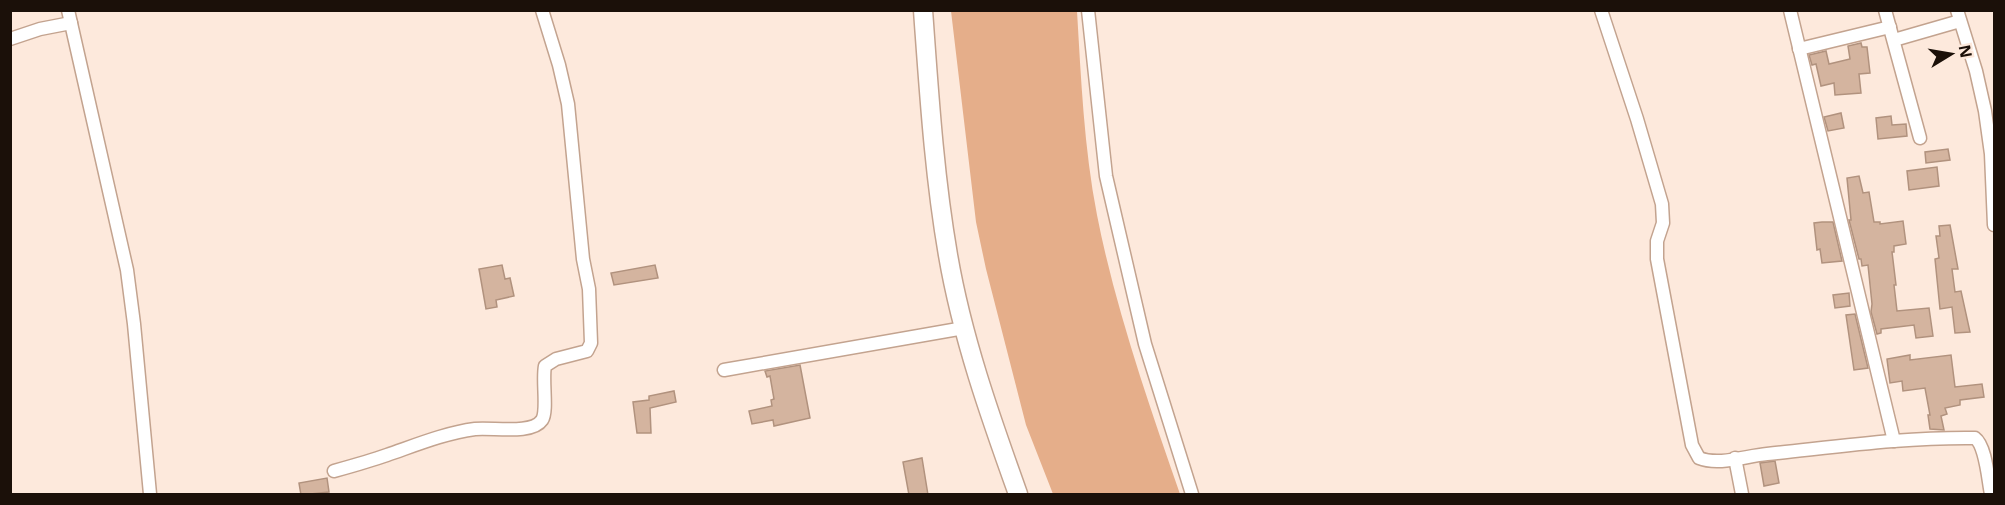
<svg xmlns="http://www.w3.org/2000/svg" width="2005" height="505" font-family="'Open Sans',sans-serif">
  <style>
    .water { fill: #e5ae8a }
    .building { fill: #d4b49f; stroke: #b1927e; stroke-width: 1.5 }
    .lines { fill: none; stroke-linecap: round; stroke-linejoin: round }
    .minor-casing { stroke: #c3a38f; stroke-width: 15 }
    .primary-casing { stroke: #c3a38f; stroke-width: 21 }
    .minor { stroke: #fff; stroke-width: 12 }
    .primary { stroke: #fff; stroke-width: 18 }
  </style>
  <rect width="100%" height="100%" fill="#fde9dc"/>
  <path class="water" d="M951,11H1077C1081,78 1084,148 1097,215C1115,307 1149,405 1180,494H1053L1026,425L986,269L976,222Z"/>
  <g class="building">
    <polygon points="1861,43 1862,47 1867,47 1870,73 1859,74 1861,93 1835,95 1834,83 1821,86 1816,64 1812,65 1809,55 1826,51 1829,64 1850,59 1848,46"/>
    <polygon points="1841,113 1844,128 1828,131 1824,117"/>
    <polygon points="1891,116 1892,125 1906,124 1907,136 1878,139 1876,118"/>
    <polygon points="1948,149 1950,160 1926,163 1925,152"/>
    <polygon points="1937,167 1939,186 1909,190 1907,171"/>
    <polygon points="1859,176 1863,193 1869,192 1874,222 1880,222 1880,224 1903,221 1906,244 1894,246 1894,252 1892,252 1896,285 1894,285 1897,311 1929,308 1933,336 1916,338 1914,325 1881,329 1881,333 1877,334 1871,312 1872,304 1868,265 1862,266 1861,259 1859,259 1849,220 1851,220 1847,178"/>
    <polygon points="1822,222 1833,222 1842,261 1822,263 1820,249 1817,250 1814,223"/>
    <polygon points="1950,225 1958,269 1952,269 1955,292 1961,291 1970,332 1955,333 1952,307 1940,309 1935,259 1939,258 1936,236 1940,236 1939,226"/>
    <polygon points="502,265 505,279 510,278 514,296 496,300 497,307 486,309 479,269"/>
    <polygon points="655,265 658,278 614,285 611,273"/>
    <polygon points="1849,293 1850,306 1835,308 1833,295"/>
    <polygon points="1855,314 1868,368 1854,370 1846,315"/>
    <polygon points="1910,355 1910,360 1951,355 1955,387 1982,384 1984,397 1960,400 1960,405 1945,408 1947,414 1941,416 1944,430 1930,429 1928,415 1930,415 1925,388 1903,391 1902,381 1890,383 1887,359"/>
    <polygon points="800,365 810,418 774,426 773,420 752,424 749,411 772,406 771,400 774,399 770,376 767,377 765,371"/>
    <polygon points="674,391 676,402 650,408 651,433 637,433 633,402 649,400 649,396"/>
    <polygon points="922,458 928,495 909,495 903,462"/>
    <polygon points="1775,461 1779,483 1764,486 1760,463"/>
    <polygon points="327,478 329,492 301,495 299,483"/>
  </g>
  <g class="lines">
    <g class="minor-casing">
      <g id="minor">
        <polyline points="68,10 127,270 134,324 150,494"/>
        <polyline points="1088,10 1106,176 1145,344 1192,494"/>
        <path d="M1601,10L1637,119L1662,204L1663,223L1657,241V259L1692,445L1699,458C1719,466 1745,456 1767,454C1836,447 1905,437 1975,438C1986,446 1988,480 1991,494"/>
        <polyline points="1790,10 1894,441"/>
        <polyline points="1885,10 1920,138"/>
        <polyline points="1957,10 1976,71 1985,111 1991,154 1994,225"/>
        <polyline points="10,39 40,29 71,23"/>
        <polyline points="1894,40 1960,21"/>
        <polyline points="1799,49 1890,27"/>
        <polyline points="724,370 964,328"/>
        <polyline points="1735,458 1742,494"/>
        <path d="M334,471C352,466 370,461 387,455C416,445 445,433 475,429C492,427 532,435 542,420C548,411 542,380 545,366L556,359L587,351L591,343L589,289L583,259L568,104L559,65L542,10"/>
      </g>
    </g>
    <g class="primary-casing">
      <path id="primary" d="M923,10C929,92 934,174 948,255C962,337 990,416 1018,494"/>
    </g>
    <use href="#minor" class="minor"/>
    <use href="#primary" class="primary"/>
  </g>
  <rect width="2005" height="505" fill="none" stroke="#1b1009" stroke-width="24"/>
  <g transform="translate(1951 54) rotate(79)" stroke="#fde9dc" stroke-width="4.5" paint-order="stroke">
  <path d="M0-4.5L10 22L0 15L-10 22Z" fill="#1b1009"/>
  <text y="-9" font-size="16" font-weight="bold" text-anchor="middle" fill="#1b1009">N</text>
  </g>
</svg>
